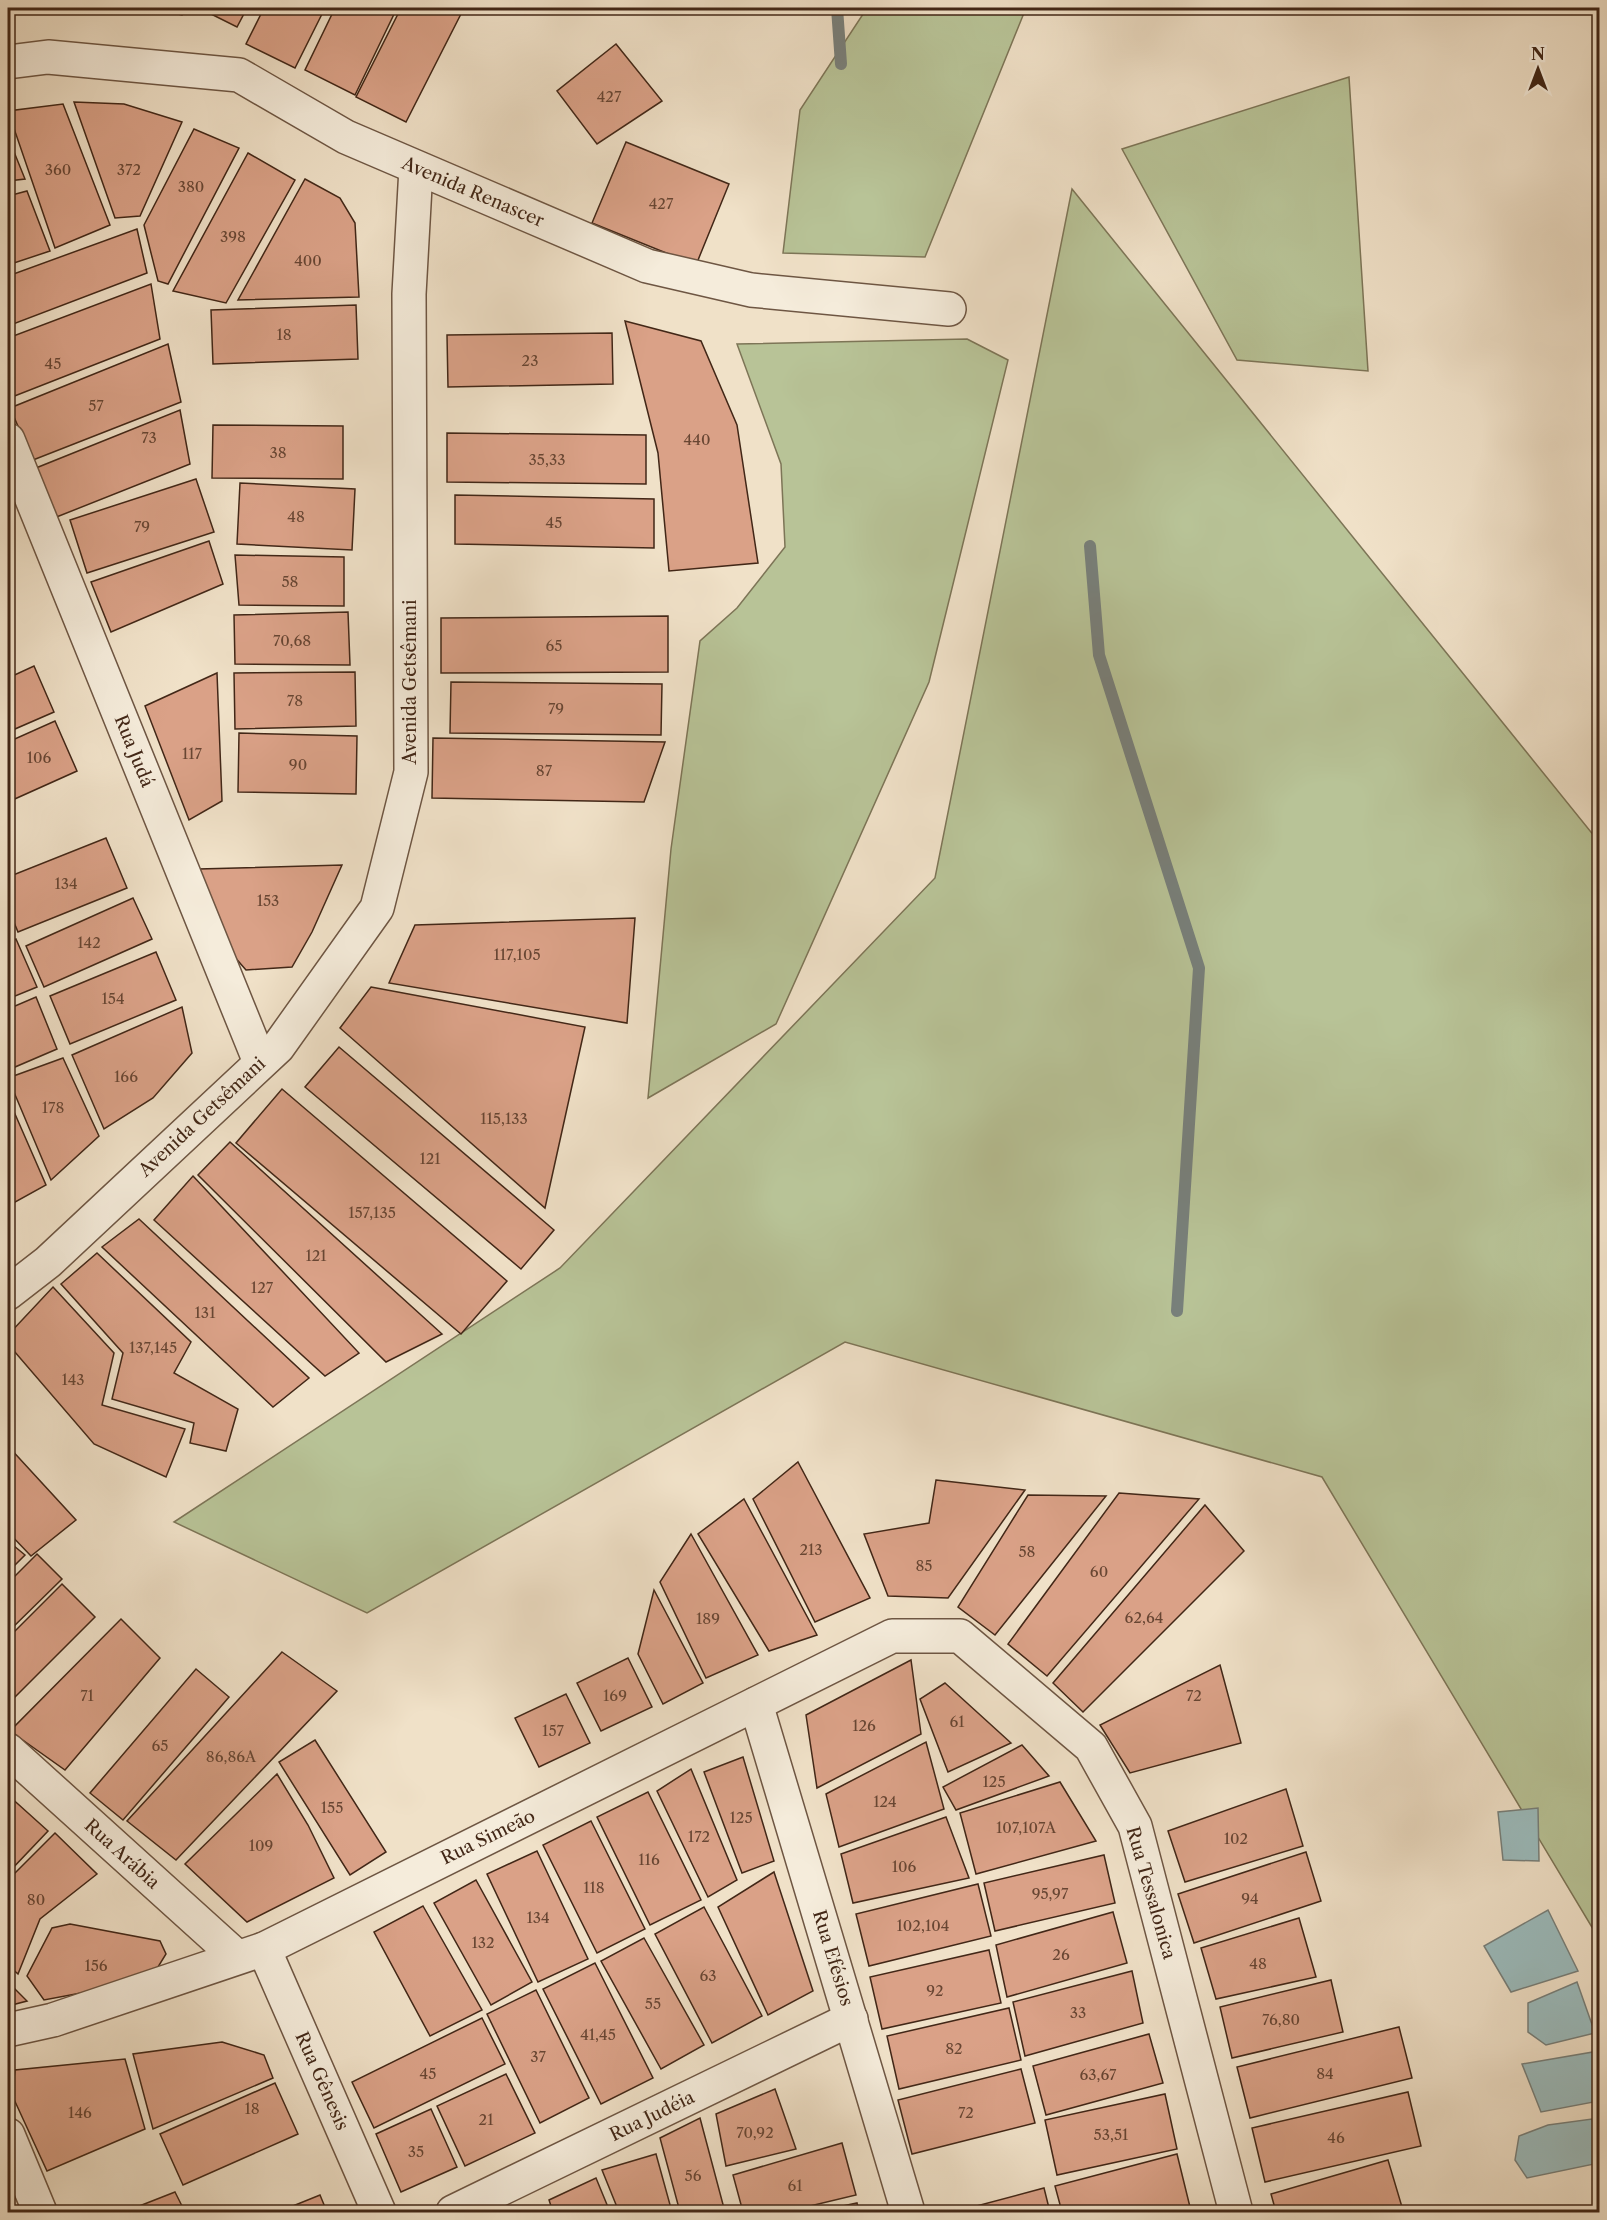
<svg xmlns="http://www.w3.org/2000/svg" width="1607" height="2220" font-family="'Libre Caslon Text',serif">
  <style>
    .green { fill: #b8c397; stroke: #7d7557; stroke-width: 1.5 }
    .water { fill: #9cbcbd; stroke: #78807b; stroke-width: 1.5 }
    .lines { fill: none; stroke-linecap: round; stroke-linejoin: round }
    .stream { stroke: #78807b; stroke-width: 12 }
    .building { fill: #daa187; stroke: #422717; stroke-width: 1.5 }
    .street-casing { stroke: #6e5643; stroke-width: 36 }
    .street { stroke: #f5ecdb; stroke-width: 33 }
    .labels { text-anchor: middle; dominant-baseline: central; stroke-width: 6; stroke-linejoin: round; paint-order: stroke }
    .number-label { font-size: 15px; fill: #684633 }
    .street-label { font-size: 18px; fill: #422717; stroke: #f5ecdb }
  </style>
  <rect width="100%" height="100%" fill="#f0e1c8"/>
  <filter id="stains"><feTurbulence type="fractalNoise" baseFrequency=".00333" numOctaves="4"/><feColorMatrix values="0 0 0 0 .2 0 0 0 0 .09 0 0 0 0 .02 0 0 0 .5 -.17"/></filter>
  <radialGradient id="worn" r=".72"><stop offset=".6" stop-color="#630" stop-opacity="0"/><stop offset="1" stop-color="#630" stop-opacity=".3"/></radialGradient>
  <g class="green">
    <polygon points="867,8 1026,8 925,257 783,253 800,110"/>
    <polygon points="1349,77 1368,371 1237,360 1122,149"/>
    <polygon points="1072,189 1599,842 1599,1939 1322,1477 845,1342 367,1613 174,1522 560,1268 935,878"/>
    <polygon points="967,339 1008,360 929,682 776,1024 648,1098 671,849 700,641 737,608 785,547 781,464 737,344"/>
  </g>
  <g class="water">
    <polygon points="1538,1808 1539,1861 1503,1860 1498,1812"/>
    <polygon points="1548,1910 1578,1971 1511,1992 1484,1946"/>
    <polygon points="1577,1982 1595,2033 1546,2045 1528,2032 1528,2003"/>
    <polygon points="1599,2051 1599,2101 1541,2112 1522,2064"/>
    <polygon points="1592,2119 1599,2145 1599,2163 1527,2178 1515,2160 1519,2136 1548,2125"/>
  </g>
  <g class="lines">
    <g class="stream">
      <polyline points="837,8 841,64"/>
      <polyline points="1090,546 1099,655 1199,968 1177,1311"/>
    </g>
  </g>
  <g class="building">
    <polygon points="149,8 185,8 182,15"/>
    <polygon points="199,8 247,8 237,27"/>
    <polygon points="264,8 325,8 295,68 246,44"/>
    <polygon points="335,8 397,8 355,95 305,70"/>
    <polygon points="401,8 464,8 406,122 356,97"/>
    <polygon points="616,44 662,101 597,144 557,91"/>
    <polygon points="74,102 124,104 182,122 140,216 115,218"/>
    <polygon points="63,104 110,225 55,248 8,111"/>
    <polygon points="194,129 239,148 168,284 158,281 144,225"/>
    <polygon points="8,137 25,179 8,181"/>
    <polygon points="626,142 729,184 696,265 592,223"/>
    <polygon points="248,153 295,180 226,303 173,291"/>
    <polygon points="305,179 340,198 355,223 359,297 238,300"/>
    <polygon points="27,191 50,251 8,265 8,196"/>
    <polygon points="137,229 147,273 8,326 8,276"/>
    <polygon points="151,284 160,339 12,397 8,387 8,338"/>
    <polygon points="356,305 358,359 213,364 211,310"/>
    <polygon points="625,321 701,341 737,425 758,563 669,571 658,453"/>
    <polygon points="612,333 613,384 448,387 447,335"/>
    <polygon points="168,344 181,402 33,460 10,408"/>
    <polygon points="180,410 190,464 54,518 31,470"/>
    <polygon points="213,425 343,426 343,479 212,478"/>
    <polygon points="447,433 646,435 646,484 447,482"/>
    <polygon points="196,479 214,532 87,573 70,520"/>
    <polygon points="240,483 355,489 352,550 237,544"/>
    <polygon points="455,495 654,499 654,548 455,544"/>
    <polygon points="209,541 223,584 111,632 91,582"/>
    <polygon points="235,555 344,557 344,606 239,605"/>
    <polygon points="348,612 350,665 235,664 234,615"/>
    <polygon points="668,616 668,672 441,673 441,618"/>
    <polygon points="34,666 54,712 8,732 8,678"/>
    <polygon points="355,672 356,726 235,729 234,673"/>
    <polygon points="217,673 222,801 189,820 145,706"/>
    <polygon points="451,682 662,684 661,735 450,733"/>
    <polygon points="55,721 77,771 8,802 8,742"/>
    <polygon points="239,733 357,736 356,794 238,792"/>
    <polygon points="433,738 665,742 644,802 432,798"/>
    <polygon points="106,838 127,888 18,932 8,908 8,877"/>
    <polygon points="342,865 312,932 292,967 246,970 226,947 199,869"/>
    <polygon points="133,898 152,939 44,987 26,946"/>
    <polygon points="635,918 627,1023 389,983 415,925"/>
    <polygon points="16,939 37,987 8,999 8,943"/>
    <polygon points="156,952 176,1000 70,1044 50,996"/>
    <polygon points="371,987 585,1027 545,1208 340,1028"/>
    <polygon points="36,997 57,1049 8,1070 8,1009"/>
    <polygon points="182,1007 192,1053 153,1098 104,1129 72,1055"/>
    <polygon points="339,1047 554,1230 521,1269 305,1087"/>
    <polygon points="63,1058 99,1136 51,1180 8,1078"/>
    <polygon points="282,1089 507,1281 461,1334 236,1143"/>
    <polygon points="8,1098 46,1185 8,1206"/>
    <polygon points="230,1142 442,1334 386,1362 198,1175"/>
    <polygon points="193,1176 359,1353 325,1376 154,1220"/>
    <polygon points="139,1219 309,1378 273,1407 102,1247"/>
    <polygon points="97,1253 191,1342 174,1373 238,1409 226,1451 190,1443 194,1423 112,1399 123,1353 61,1284"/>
    <polygon points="53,1287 114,1353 102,1405 185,1429 166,1477 94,1444 8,1344 8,1335"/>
    <polygon points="8,1446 76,1520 31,1556 8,1532"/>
    <polygon points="798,1462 870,1598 815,1622 753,1499"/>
    <polygon points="936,1480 1025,1490 948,1598 888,1596 864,1534 929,1523"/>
    <polygon points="1119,1493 1199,1499 1047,1676 1008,1644"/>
    <polygon points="1028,1495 1106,1496 995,1635 958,1607"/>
    <polygon points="744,1499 817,1635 769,1651 698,1534"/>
    <polygon points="1205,1505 1244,1551 1083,1712 1053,1683"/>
    <polygon points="691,1534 758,1655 706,1678 660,1582"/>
    <polygon points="8,1541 25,1555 8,1572"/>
    <polygon points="37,1554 62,1579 8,1632 8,1583"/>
    <polygon points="62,1584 95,1617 8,1704 8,1638"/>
    <polygon points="654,1590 703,1683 663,1704 638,1654"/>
    <polygon points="121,1619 160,1658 65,1770 10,1731"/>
    <polygon points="282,1652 337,1691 176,1860 127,1821"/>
    <polygon points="628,1658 652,1707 601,1731 577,1683"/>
    <polygon points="911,1660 921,1734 817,1788 806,1715"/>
    <polygon points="1220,1665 1241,1743 1130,1773 1100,1725"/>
    <polygon points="196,1669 229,1697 123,1820 90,1793"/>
    <polygon points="945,1683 1011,1743 948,1772 920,1699"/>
    <polygon points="566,1694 590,1743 539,1767 515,1718"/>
    <polygon points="315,1740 386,1852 350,1875 279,1762"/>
    <polygon points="926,1742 944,1809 839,1847 826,1794"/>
    <polygon points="1022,1745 1049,1776 956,1810 943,1787"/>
    <polygon points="743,1757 774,1861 742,1873 704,1772"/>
    <polygon points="691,1769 737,1880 708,1897 657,1791"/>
    <polygon points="277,1774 308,1825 334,1878 247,1922 185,1864"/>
    <polygon points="1060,1782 1096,1841 976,1874 960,1813"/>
    <polygon points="1286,1789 1303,1846 1185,1882 1168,1831"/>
    <polygon points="648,1792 701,1900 650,1925 597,1817"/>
    <polygon points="8,1795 48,1831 8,1873"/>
    <polygon points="946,1817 969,1878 853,1903 841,1854"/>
    <polygon points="591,1821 645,1929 597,1953 543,1845"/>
    <polygon points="55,1833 97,1874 40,1919 18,1974 8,1965 8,1880"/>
    <polygon points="537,1851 588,1959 538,1982 487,1874"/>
    <polygon points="1306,1852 1321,1901 1194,1943 1178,1894"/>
    <polygon points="1104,1855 1115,1903 995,1931 984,1883"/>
    <polygon points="774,1872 813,1991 768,2015 718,1907"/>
    <polygon points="476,1880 532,1982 491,2005 434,1903"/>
    <polygon points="978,1884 991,1936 869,1966 856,1914"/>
    <polygon points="423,1906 482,2010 430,2036 374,1932"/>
    <polygon points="704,1907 762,2016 712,2043 655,1934"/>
    <polygon points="1113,1912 1127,1963 1007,1997 996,1945"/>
    <polygon points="1299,1918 1316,1977 1216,1999 1201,1948"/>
    <polygon points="70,1924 160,1941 166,1954 150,1980 44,2000 27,1976 52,1928"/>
    <polygon points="644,1938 704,2045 661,2069 601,1961"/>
    <polygon points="989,1950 1001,2003 882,2029 870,1977"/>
    <polygon points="595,1963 653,2078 601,2104 543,1989"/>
    <polygon points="1132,1971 1143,2023 1025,2056 1013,2002"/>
    <polygon points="1331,1980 1343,2032 1232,2058 1220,2007"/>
    <polygon points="8,1982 27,2001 8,2006"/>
    <polygon points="536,1990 589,2098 540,2123 487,2014"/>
    <polygon points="1009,2008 1021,2060 899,2089 887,2036"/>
    <polygon points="482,2018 505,2064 374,2128 352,2082"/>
    <polygon points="1399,2027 1412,2078 1250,2118 1237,2067"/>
    <polygon points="1149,2034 1163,2083 1046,2115 1033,2066"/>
    <polygon points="222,2042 264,2055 273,2078 153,2129 133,2054"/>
    <polygon points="125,2059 145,2129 47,2171 12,2095 15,2070"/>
    <polygon points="1021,2069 1035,2123 912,2154 898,2100"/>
    <polygon points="506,2074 535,2133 465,2166 437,2106"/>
    <polygon points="275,2083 298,2134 183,2185 160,2134"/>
    <polygon points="775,2089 796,2149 726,2166 716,2114"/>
    <polygon points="1408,2092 1421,2146 1265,2182 1252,2128"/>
    <polygon points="1165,2094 1177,2149 1057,2175 1045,2120"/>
    <polygon points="431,2109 457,2167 401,2192 376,2134"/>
    <polygon points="700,2118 725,2212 680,2212 660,2138"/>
    <polygon points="842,2143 856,2195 785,2212 743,2212 733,2175"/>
    <polygon points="656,2154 672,2212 619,2212 602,2170"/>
    <polygon points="1177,2154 1190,2207 1170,2212 1062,2212 1055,2186"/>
    <polygon points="1388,2160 1402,2207 1384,2212 1276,2212 1271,2194"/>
    <polygon points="596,2178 610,2212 553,2212 549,2200"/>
    <polygon points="1044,2188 1050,2212 954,2212"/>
    <polygon points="175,2192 185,2212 124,2212"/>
    <polygon points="320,2195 327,2212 278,2212"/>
    <polygon points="857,2203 859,2212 815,2212"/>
    <polygon points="532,2206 534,2212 515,2212"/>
  </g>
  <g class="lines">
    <g class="street-casing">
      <g id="street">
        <polyline points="8,62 48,57 239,75 346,137 647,266 751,290 949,309"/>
        <polyline points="8,440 260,1062"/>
        <polyline points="8,1293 48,1262 278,1047 377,908 411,772 409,294 416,168"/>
        <polyline points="756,1704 908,2212"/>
        <polyline points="8,1750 237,1957"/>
        <polyline points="264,1949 379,2212"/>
        <polyline points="8,2030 53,2020 264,1949 892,1636 960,1636 1091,1747 1135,1826 1236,2212"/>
        <polyline points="8,2135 40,2212"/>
        <polyline points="453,2212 851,2019"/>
      </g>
    </g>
    <use href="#street" class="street"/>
  </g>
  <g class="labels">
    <g class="number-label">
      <text x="609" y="96">427</text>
      <text x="58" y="169">360</text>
      <text x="129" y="169">372</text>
      <text x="191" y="186">380</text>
      <text x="661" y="203">427</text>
      <text x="233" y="236">398</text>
      <text x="308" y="260">400</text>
      <text x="284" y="334">18</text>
      <text x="530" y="360">23</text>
      <text x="53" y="363">45</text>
      <text x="96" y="405">57</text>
      <text x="149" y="437">73</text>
      <text x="697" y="439">440</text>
      <text x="278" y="452">38</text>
      <text x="547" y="459">35,33</text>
      <text x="296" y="516">48</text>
      <text x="554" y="522">45</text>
      <text x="142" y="526">79</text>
      <text x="290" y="581">58</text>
      <text x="292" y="640">70,68</text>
      <text x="554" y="645">65</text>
      <text x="295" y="700">78</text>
      <text x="556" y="708">79</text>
      <text x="192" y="753">117</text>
      <text x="39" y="757">106</text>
      <text x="298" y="764">90</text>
      <text x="544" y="770">87</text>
      <text x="66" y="883">134</text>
      <text x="268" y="900">153</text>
      <text x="89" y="942">142</text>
      <text x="517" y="954">117,105</text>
      <text x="113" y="998">154</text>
      <text x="126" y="1076">166</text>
      <text x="53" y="1107">178</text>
      <text x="504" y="1118">115,133</text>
      <text x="430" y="1158">121</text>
      <text x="372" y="1212">157,135</text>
      <text x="316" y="1255">121</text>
      <text x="262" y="1287">127</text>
      <text x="205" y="1312">131</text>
      <text x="153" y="1347">137,145</text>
      <text x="73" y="1379">143</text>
      <text x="811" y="1549">213</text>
      <text x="1027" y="1551">58</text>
      <text x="924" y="1565">85</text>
      <text x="1099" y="1571">60</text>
      <text x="1144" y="1617">62,64</text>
      <text x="708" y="1618">189</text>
      <text x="87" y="1695">71</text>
      <text x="615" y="1695">169</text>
      <text x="1194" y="1695">72</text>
      <text x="957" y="1721">61</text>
      <text x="864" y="1725">126</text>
      <text x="553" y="1730">157</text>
      <text x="160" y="1745">65</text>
      <text x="231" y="1756">86,86A</text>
      <text x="994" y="1781">125</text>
      <text x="885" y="1801">124</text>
      <text x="332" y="1807">155</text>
      <text x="741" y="1817">125</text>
      <text x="1026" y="1827">107,107A</text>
      <text x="699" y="1836">172</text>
      <text x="1236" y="1838">102</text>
      <text x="261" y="1845">109</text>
      <text x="649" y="1859">116</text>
      <text x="904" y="1866">106</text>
      <text x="594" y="1887">118</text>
      <text x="1050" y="1893">95,97</text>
      <text x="1250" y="1898">94</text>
      <text x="36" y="1899">80</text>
      <text x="538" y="1917">134</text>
      <text x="923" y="1925">102,104</text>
      <text x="483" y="1942">132</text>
      <text x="1061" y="1954">26</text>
      <text x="1258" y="1963">48</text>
      <text x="96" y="1965">156</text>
      <text x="708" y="1975">63</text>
      <text x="935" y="1990">92</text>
      <text x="653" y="2003">55</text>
      <text x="1078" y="2012">33</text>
      <text x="1281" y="2019">76,80</text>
      <text x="598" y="2034">41,45</text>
      <text x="954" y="2048">82</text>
      <text x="538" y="2056">37</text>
      <text x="428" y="2073">45</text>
      <text x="1325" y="2073">84</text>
      <text x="1098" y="2074">63,67</text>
      <text x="252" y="2108">18</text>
      <text x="80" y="2112">146</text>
      <text x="966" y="2112">72</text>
      <text x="486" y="2119">21</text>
      <text x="755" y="2132">70,92</text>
      <text x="1111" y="2134">53,51</text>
      <text x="1336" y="2137">46</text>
      <text x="416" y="2151">35</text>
      <text x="693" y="2175">56</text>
      <text x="795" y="2185">61</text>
    </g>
    <g class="street-label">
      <text transform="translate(473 192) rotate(23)">Avenida Renascer</text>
      <text transform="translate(410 682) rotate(-90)">Avenida Getsêmani</text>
      <text transform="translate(134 751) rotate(68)">Rua Judá</text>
      <text transform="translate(202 1117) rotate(-43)">Avenida Getsêmani</text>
      <text transform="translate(488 1837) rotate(-26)">Rua Simeão</text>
      <text transform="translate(122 1854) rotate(42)">Rua Arábia</text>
      <text transform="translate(1151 1893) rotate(74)">Rua Tessalonica</text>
      <text transform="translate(833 1958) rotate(73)">Rua Efésios</text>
      <text transform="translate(322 2081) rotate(66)">Rua Gênesis</text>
      <text transform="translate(652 2116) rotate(-26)">Rua Judéia</text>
    </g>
  </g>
  <rect width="1607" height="2220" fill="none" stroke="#f0e1c8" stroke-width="30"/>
  <rect x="9" y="9" width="1589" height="2202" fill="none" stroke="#422717" stroke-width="3"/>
  <rect x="15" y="15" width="1577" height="2190" fill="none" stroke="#422717" stroke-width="1.5"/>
  <g transform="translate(1538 69)" stroke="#f5ecdb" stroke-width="4.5" paint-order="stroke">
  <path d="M0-4.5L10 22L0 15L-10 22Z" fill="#422717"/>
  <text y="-9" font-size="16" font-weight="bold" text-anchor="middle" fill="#422717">N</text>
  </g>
  <rect width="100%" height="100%" filter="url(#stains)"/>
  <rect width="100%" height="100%" fill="url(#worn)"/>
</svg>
